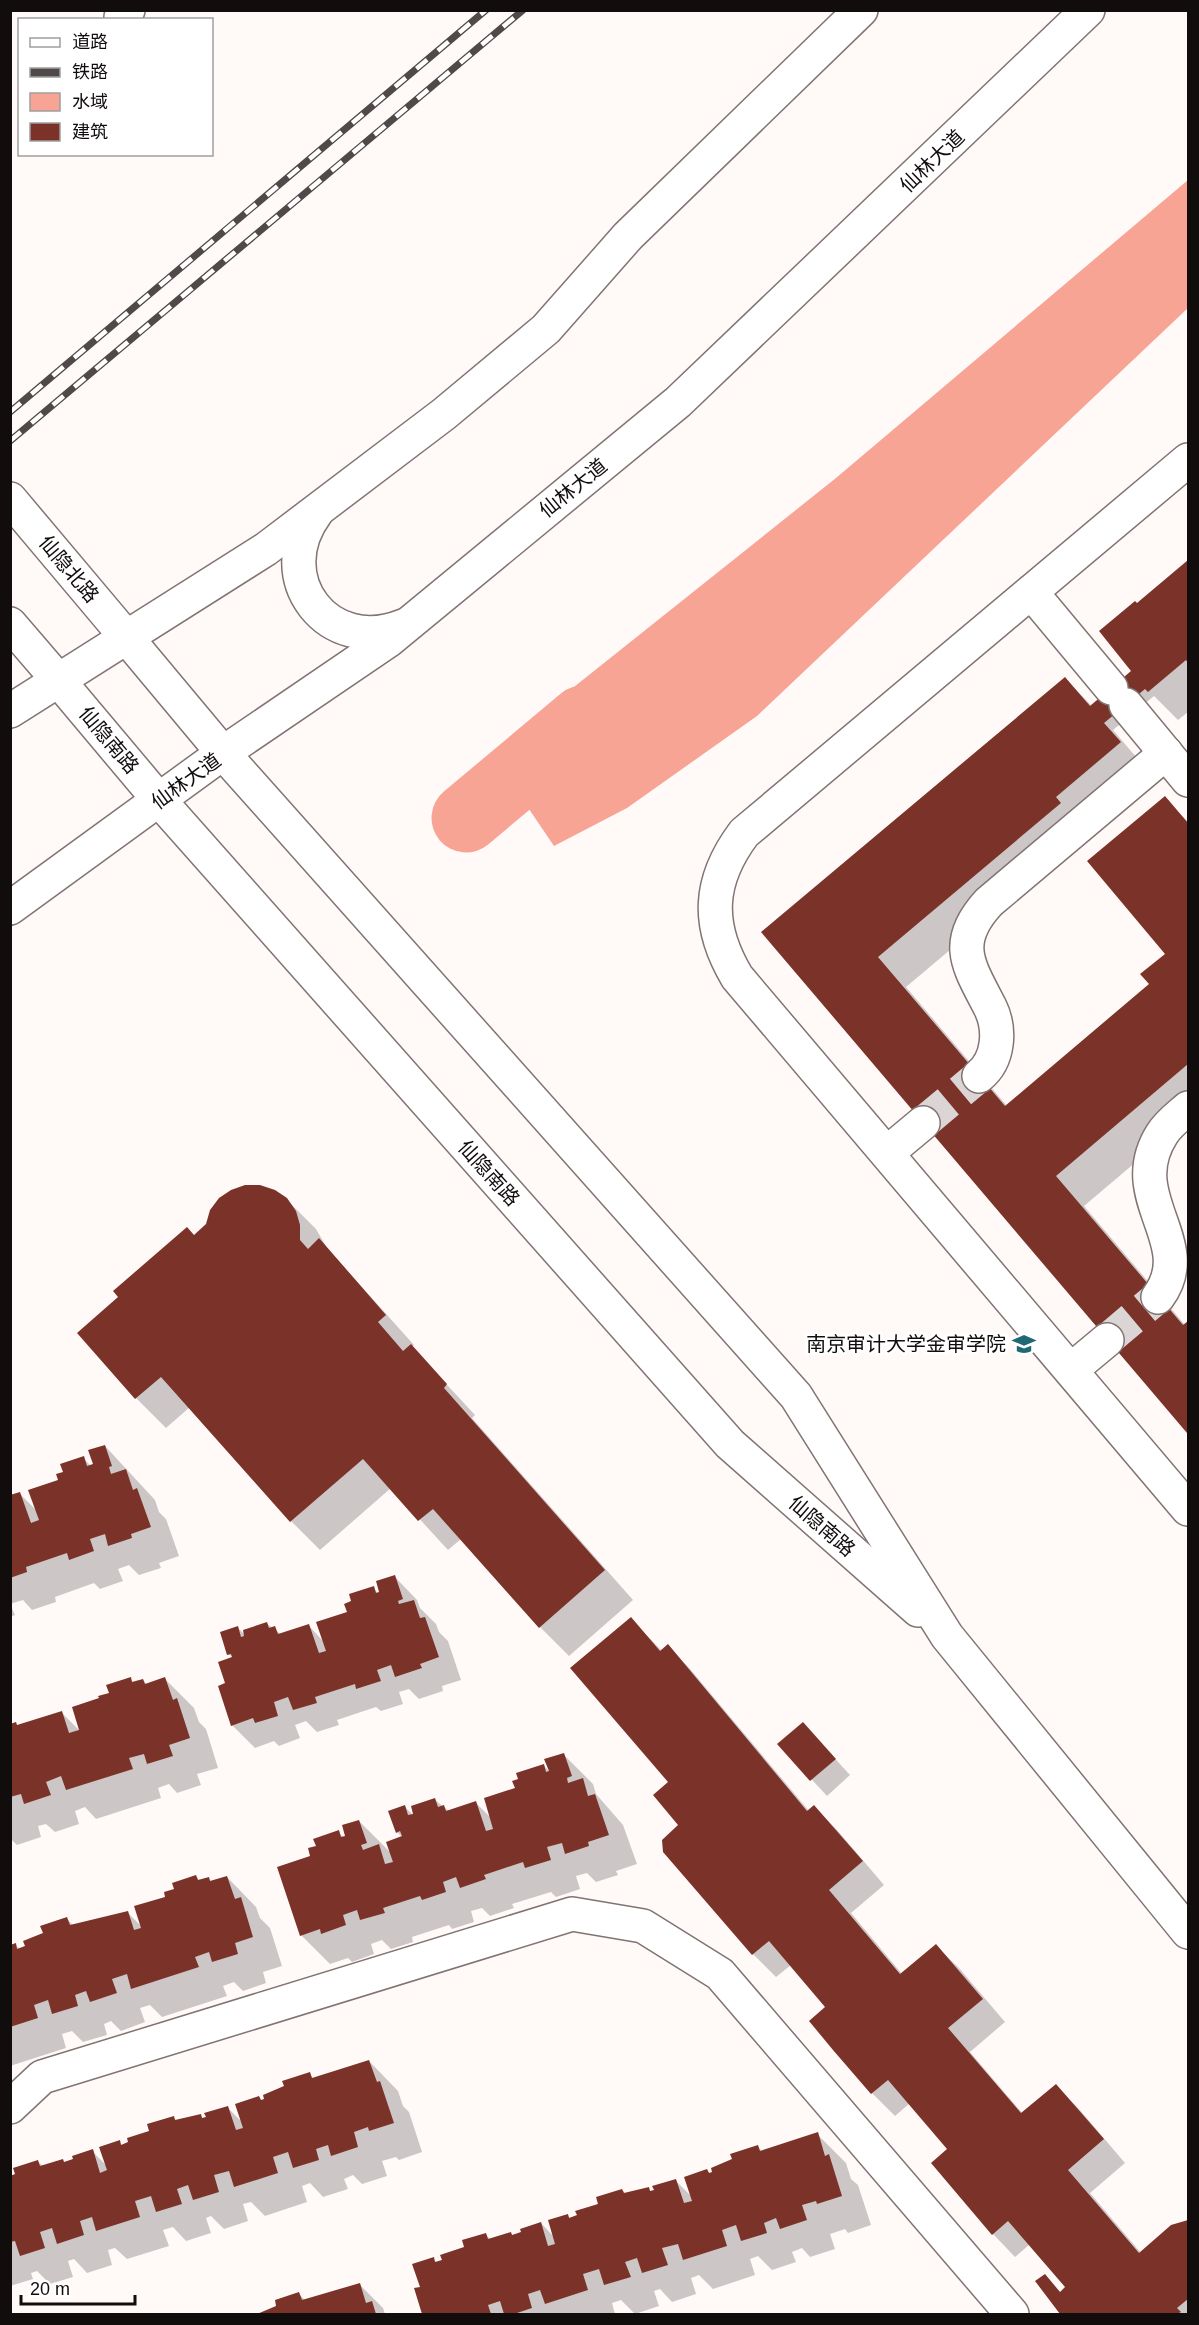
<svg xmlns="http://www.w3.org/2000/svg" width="1199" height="2325" font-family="Arial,'Noto Sans SC',sans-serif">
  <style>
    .water { fill: #f7a495 }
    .shadow { fill: #0003 }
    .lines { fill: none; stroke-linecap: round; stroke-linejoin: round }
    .river { stroke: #f7a495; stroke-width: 69 }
    .building { fill: #7b3329 }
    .minor-tunnel { stroke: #dbd6d5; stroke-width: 33; stroke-dasharray: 33 16; stroke-linecap: butt }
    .minor-casing { stroke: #817472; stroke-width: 36 }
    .major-casing { stroke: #817472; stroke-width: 36 }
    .minor { stroke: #fff; stroke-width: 33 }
    .major { stroke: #fff; stroke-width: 33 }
    .rail-casing { stroke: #4f4a49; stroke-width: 7 }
    .rail { stroke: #fff; stroke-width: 4.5; stroke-dasharray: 14; stroke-linecap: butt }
    .labels { text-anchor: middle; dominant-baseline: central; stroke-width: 6; stroke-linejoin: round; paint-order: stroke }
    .street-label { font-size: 20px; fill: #110d0c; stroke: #fff }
    .poi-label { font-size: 20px; fill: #110d0c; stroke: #fff; text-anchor: end }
  </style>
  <rect width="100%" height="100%" fill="#fff9f8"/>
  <polygon class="water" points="1188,180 1188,308 757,716 627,808 554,846 491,753 836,478"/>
  <g class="shadow">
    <polygon points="1188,562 1188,712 1178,720 1154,696 1113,730 1149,772 1089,833 906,987 1007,1106 1151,984 1166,954 1165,798 1188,822 1188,1118 1084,1206 1185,1325 1188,1323 1188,1433 763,932 1065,679 1092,706 1131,673 1137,605"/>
    <polygon points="286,1199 316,1229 327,1248 414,1345 412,1347 475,1415 472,1418 633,1600 569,1656 540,1627 461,1539 448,1550 391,1488 320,1550 291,1521 190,1407 166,1428 136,1398 79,1333 194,1237"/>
    <polygon points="105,1446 155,1500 159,1512 166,1519 179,1556 159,1563 161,1568 139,1575 129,1565 118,1569 123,1581 100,1589 94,1583 55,1597 56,1602 32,1610 23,1600 10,1604 10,1497 20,1494 37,1511 65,1473 83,1458 91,1466 95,1465"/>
    <polygon points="395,1577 417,1600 420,1608 436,1624 439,1632 448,1641 461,1680 442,1686 443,1691 419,1699 409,1689 399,1692 403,1704 381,1711 376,1707 337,1720 339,1725 317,1732 306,1721 295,1725 300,1738 279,1746 274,1741 255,1748 232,1725 227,1683 233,1658 229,1654 237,1627 246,1636 266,1623 282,1635 309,1626 324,1642 373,1588 379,1594"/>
    <polygon points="10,1604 15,1615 10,1617"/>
    <polygon points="631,1619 662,1651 668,1646 690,1669 809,1811 814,1807 837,1830 884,1885 851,1913 902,1974 936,1946 959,1968 1005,2022 970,2052 1023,2114 1056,2086 1079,2109 1125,2163 1090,2193 1141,2253 1182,2222 1188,2223 1188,2314 1063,2314 1037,2282 1044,2276 1061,2293 1067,2288 1030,2244 1015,2257 993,2234 949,2149 910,2103 895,2116 872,2093 827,2007 791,1965 776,1977 753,1954 680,1825"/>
    <polygon points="130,1679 134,1683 143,1680 147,1685 165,1679 194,1708 199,1722 206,1729 218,1768 197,1774 201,1785 177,1793 169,1784 158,1788 161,1798 96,1819 85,1807 75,1811 79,1824 55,1832 46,1824 38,1826 41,1837 17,1845 10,1838 10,1726 18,1727 61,1712 82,1733 111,1694"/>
    <polygon points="818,1740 850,1775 827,1796 779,1744"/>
    <polygon points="563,1754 593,1784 596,1794 623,1825 637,1864 616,1871 618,1875 596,1882 587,1873 576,1876 580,1889 556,1897 551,1892 512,1904 514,1908 490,1916 482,1908 471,1911 474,1922 452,1929 449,1925 412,1937 413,1942 391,1949 382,1940 371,1944 374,1954 352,1962 348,1958 330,1964 301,1935 312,1857 318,1847 338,1832 344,1838 359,1821 392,1854 403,1838 397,1832 405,1807 415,1817 435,1800 449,1811 476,1803 492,1819 517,1789 544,1766 552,1774"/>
    <polygon points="196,1877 200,1881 209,1879 212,1882 227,1877 256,1907 260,1918 270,1928 282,1966 263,1972 266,1983 243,1991 234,1982 223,1986 227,1996 162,2017 150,2005 140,2008 145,2022 121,2031 111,2021 104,2024 107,2035 83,2042 72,2031 62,2034 66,2048 10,2066 10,1946 15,1945 20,1949 67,1919 73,1925 127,1912 143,1928 167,1898"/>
    <polygon points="369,2061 398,2091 403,2106 409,2112 422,2152 399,2160 396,2157 382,2161 387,2176 362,2184 353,2175 344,2179 348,2189 323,2197 310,2183 302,2186 307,2202 265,2216 251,2202 243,2204 248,2221 224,2229 211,2216 206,2218 211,2233 186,2241 173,2227 163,2230 169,2246 127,2259 115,2248 108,2250 112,2265 87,2273 74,2259 68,2261 73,2277 50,2284 37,2271 31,2273 33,2279 10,2286 10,2178 37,2161 43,2166 65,2163 92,2151 107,2166 119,2142 123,2146 151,2132 173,2117 177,2121 200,2116 203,2119 228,2108 243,2123 262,2101 309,2074 314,2079"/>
    <polygon points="817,2134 846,2163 851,2179 858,2185 871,2225 848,2233 845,2229 830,2234 835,2249 810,2257 802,2248 792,2252 796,2262 772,2270 758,2256 750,2259 755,2275 713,2289 699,2275 691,2278 696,2294 672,2302 660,2289 654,2291 659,2306 635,2314 621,2300 612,2303 615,2314 424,2314 416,2290 422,2288 433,2259 437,2263 466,2248 485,2234 491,2240 513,2236 541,2223 555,2238 567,2215 571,2219 622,2190 626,2194 648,2189 652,2192 676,2181 692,2197 707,2171 711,2174 758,2147 763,2152"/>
    <polygon points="360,2285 383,2308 385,2314 260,2314 278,2307 299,2294 305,2300"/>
  </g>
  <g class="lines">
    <polyline class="river" points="466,818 583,720"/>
  </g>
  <g class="building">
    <polygon points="1188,560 1188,663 1186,660 1148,692 1145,689 1104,723 1121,742 1056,797 1061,803 878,957 1005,1106 1149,984 1140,974 1165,954 1087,861 1165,796 1188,823 1188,1064 1056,1176 1183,1325 1188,1321 1188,1432 1187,1433 761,932 1065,677 1090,706 1131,671 1099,631 1135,601 1137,603"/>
    <polygon points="245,1185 260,1185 275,1190 287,1198 296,1211 300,1225 300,1240 308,1249 319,1238 386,1315 378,1322 403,1351 411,1344 447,1384 444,1388 605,1570 539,1628 433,1509 418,1521 363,1459 290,1522 161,1377 135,1399 77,1333 118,1297 113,1291 187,1227 194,1235 206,1224 210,1210 219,1198 231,1190"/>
    <polygon points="105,1445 112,1466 109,1467 111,1474 126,1469 133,1490 137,1488 151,1527 131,1534 132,1538 108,1546 105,1534 90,1539 94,1551 69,1560 67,1553 26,1567 27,1572 10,1578 10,1495 20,1492 31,1523 39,1520 28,1490 58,1480 56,1474 63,1472 60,1464 84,1456 87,1466 93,1464 88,1450"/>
    <polygon points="395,1575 403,1599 398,1601 399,1604 414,1600 420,1618 425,1617 439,1657 420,1664 422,1668 395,1677 391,1665 377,1670 381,1681 356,1689 355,1684 315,1697 317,1703 293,1710 288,1697 274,1702 278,1716 255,1723 253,1718 231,1726 218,1686 225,1683 218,1662 232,1657 231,1654 227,1655 220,1632 238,1626 241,1637 244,1636 243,1630 267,1622 269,1628 275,1626 278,1634 309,1624 319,1653 326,1651 316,1622 347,1612 344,1604 351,1601 349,1594 374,1586 376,1593 379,1592 376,1581"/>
    <polygon points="631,1617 660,1651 668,1644 807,1811 814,1805 863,1861 829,1890 900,1974 936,1944 983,1999 948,2028 1021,2113 1056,2084 1104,2139 1068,2170 1139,2253 1171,2225 1188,2220 1188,2299 1177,2308 1181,2312 1177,2314 1060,2314 1035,2281 1045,2274 1060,2292 1065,2287 1008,2221 992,2235 931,2163 947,2149 888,2080 871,2094 833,2050 809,2021 825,2007 769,1941 752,1955 663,1852 662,1840 678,1825 653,1795 668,1782 570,1668"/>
    <polygon points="131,1677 132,1682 143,1679 145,1684 165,1677 173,1700 177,1698 190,1738 169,1745 173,1756 147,1764 144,1754 129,1758 133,1769 66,1790 61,1776 46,1782 51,1795 24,1804 21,1794 10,1797 10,1724 16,1722 17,1725 62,1711 69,1733 79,1730 72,1707 99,1698 98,1696 109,1693 106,1685"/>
    <polygon points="803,1722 836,1759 810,1781 777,1744"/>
    <polygon points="564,1753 572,1776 567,1778 568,1783 583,1778 588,1796 595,1794 609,1835 588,1842 589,1846 565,1854 562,1843 547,1847 551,1860 525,1868 523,1862 484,1875 486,1879 460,1888 456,1877 443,1882 446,1892 422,1900 420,1896 383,1908 385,1913 360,1920 357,1910 343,1915 346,1925 321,1934 320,1929 300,1936 277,1867 310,1856 308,1848 316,1846 313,1839 339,1830 341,1837 345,1836 342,1825 359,1820 367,1843 361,1845 363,1850 379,1844 385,1864 393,1862 386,1842 402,1836 400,1831 396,1833 388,1811 405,1805 408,1815 413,1814 411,1806 435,1798 438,1807 444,1805 446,1811 476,1801 486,1831 493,1829 484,1798 515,1788 512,1781 518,1779 516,1773 544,1764 546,1772 549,1771 544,1759"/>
    <polygon points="196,1875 198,1880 209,1877 210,1881 227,1876 235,1899 241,1897 253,1937 235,1943 238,1954 212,1962 209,1952 195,1957 199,1967 131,1989 127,1974 112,1979 117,1993 90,2002 86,1991 75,1995 78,2006 52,2014 48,2000 34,2005 38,2018 10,2027 10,1945 16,1943 17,1949 25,1946 23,1941 43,1933 40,1926 67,1917 70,1925 128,1911 134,1930 141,1928 134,1906 165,1897 164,1892 174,1889 172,1883"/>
    <polygon points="369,2060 377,2082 380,2081 394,2123 369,2131 368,2127 354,2132 358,2147 331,2156 328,2145 316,2149 319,2160 293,2168 288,2152 273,2157 278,2173 234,2187 229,2171 214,2175 219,2192 193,2200 188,2185 177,2189 182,2204 156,2212 151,2196 135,2201 140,2217 96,2231 92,2217 80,2221 84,2235 57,2244 52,2228 40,2232 45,2248 20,2256 15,2241 10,2242 10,2176 15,2174 13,2168 38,2160 40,2166 63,2159 64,2162 73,2159 72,2156 93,2149 100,2173 107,2170 99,2147 120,2140 121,2145 128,2142 127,2138 149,2131 147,2124 174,2116 175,2120 201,2114 202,2118 206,2117 204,2113 228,2106 236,2130 243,2128 235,2104 259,2096 261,2100 264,2099 263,2095 284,2086 282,2081 310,2072 312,2078"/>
    <polygon points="818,2132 825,2156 829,2154 842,2196 817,2204 816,2201 802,2205 807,2220 780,2229 776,2218 764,2223 767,2233 741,2241 736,2225 722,2230 727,2246 683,2260 678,2244 662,2248 668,2265 642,2273 637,2258 625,2262 631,2277 604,2285 599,2269 583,2274 588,2290 545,2304 540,2290 528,2294 532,2308 514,2314 504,2314 500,2301 488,2305 491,2314 422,2314 414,2288 420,2287 412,2264 434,2257 435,2262 442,2260 440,2255 464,2247 462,2240 486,2233 488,2239 511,2232 512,2235 521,2232 520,2229 541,2222 548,2246 555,2244 548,2220 568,2214 569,2218 577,2215 575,2211 598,2204 596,2197 622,2189 624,2193 649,2187 650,2191 654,2190 652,2186 676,2179 684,2203 692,2201 684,2177 707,2169 709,2173 712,2172 711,2168 732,2159 730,2154 758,2145 760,2151"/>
    <polygon points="360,2283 366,2303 372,2301 376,2314 257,2314 276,2306 275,2300 299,2292 302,2300"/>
  </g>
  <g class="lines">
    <g class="minor-tunnel">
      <polyline points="923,1123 979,1076"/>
      <polyline points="1107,1340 1158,1297"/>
    </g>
    <g class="minor-casing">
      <g id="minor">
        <polyline points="121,17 128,10"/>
        <path d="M1188,460L744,833C708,881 706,925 737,977L1188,1509"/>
        <polyline points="1031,592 1111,688"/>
        <polyline points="127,638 223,753 796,1396 947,1636 1188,1932"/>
        <polyline points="59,681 159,800 730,1444 918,1610"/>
        <polyline points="1126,705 1188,780"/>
        <path d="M979,1076C999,1060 1001,1029 990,1007C969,966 951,943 989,902L1166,753"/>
        <polyline points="887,1153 923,1123"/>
        <path d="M1158,1297C1199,1242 1121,1198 1162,1134C1168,1124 1179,1116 1188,1108"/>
        <polyline points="1071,1370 1107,1340"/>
        <polyline points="10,2107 42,2077 572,1914 643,1926 720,1974 1012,2314"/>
      </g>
    </g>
    <g class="major-casing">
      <g id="major">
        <polyline points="10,499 127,638"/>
        <path d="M316,513C268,578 328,656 403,626"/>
        <polyline points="10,624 59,681"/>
        <polyline points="10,711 266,549 444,414 546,329 628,236 861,10"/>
        <polyline points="10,908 223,753 389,640 678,402 1088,10"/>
      </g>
    </g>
    <use href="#minor" class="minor"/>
    <use href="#major" class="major"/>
    <g class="rail-casing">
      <g id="rail">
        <polyline points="10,412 486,10"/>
        <polyline points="10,441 523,10"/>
      </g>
    </g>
    <use href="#rail" class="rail"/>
  </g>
  <defs>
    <g id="university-bare" transform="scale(1.8)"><path d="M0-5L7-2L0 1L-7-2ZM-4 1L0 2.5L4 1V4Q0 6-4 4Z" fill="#1f6874" stroke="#fff" stroke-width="2.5" paint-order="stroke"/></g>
  </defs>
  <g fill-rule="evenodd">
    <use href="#university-bare" x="1024" y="1344"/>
  </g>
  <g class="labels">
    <g class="street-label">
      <text transform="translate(932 161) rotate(-44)">仙林大道</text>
      <text transform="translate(573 488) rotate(-39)">仙林大道</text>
      <text transform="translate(69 569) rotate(50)">仙隐北路</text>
      <text transform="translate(109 740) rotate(50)">仙隐南路</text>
      <text transform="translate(186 781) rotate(-36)">仙林大道</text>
      <text transform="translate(489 1173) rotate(48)">仙隐南路</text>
      <text transform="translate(822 1526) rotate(41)">仙隐南路</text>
    </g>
    <g class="poi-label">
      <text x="1006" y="1344">南京审计大学金审学院</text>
    </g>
  </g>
  <rect width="1199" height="2325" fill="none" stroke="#110d0c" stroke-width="24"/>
  <rect x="18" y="18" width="195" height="138" fill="#ffffff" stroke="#a09e9e" stroke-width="1.5"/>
  <rect x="30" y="38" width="30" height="9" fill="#ffffff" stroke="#a09e9e" stroke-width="1.5"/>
  <text x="72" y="48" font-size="18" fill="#110d0c">道路</text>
  <rect x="30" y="68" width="30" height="9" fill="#4f4a49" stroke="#a09e9e" stroke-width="1.5"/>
  <text x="72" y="78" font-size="18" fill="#110d0c">铁路</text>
  <rect x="30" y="93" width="30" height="18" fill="#f7a495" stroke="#a09e9e" stroke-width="1.5"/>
  <text x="72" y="108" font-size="18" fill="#110d0c">水域</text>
  <rect x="30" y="123" width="30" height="18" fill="#7b3329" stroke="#a09e9e" stroke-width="1.5"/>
  <text x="72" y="138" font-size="18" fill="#110d0c">建筑</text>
  <path d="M21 2295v9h114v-9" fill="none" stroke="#110d0c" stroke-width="3"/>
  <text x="30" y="2295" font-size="18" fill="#110d0c" stroke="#ffffff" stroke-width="4.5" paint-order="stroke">20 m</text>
</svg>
